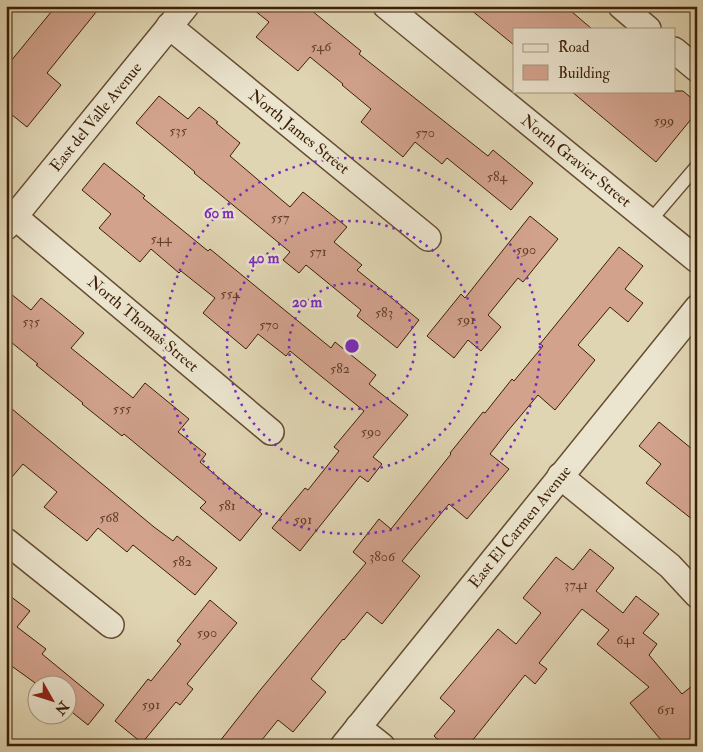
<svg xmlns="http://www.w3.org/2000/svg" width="703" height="752" font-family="'IM FELL Double Pica',serif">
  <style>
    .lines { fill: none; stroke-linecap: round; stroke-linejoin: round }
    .stream { stroke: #717a6d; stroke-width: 6 }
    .building { fill: #d2a28d; stroke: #3c1e06 }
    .service-casing { stroke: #654c31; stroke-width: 15 }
    .minor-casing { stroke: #654c31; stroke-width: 28 }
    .service { stroke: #ebe4ce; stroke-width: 12 }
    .minor { stroke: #ebe4ce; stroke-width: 25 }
    .ring { fill: none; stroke: #7b2cbf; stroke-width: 2.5; stroke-dasharray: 2.5 5 }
    .labels { text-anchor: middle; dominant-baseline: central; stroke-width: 4.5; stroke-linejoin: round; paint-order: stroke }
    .number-label { font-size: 14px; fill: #623f28 }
    .street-label { font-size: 16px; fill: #3c1e06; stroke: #ebe4ce }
    .centre { fill: #7b2cbf; stroke: #ebe4ce; stroke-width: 2.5 }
    .ring-label { font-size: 15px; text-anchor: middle; font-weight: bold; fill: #7b2cbf; stroke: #ebe4ce; stroke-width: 4.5; stroke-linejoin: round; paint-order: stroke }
  </style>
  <rect width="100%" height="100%" fill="#e0d5b3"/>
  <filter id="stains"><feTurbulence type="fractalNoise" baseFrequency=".004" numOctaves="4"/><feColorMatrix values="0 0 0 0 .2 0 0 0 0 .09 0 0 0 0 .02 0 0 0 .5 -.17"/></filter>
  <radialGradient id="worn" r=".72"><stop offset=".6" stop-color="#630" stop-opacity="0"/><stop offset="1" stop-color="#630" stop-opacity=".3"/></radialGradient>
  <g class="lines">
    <polyline class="stream" points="6,13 11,6"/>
  </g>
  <g class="building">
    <polygon points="56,6 101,6 47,73 61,85 27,127 6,110 6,67"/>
    <polygon points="249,6 306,6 361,51 359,54 488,156 493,150 533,183 511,210 447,158 442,164 415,142 403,157 361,122 371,109 342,85 343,84 310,57 298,71 256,37 269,22"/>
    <polygon points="466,6 565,6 592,29 514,29 514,45"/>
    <polygon points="571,91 683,91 697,103 697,112 656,162"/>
    <polygon points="159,96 188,119 199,107 218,122 216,123 240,143 230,156 290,207 303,192 347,227 334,242 362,265 357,270 419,320 397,348 357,316 361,310 306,265 299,273 283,260 290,252 194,173 195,172 136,123"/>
    <polygon points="104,163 145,196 143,198 208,251 210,249 331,348 335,342 376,375 369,384 408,415 373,457 382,464 368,482 360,476 300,551 272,528 305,488 308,490 339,451 334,447 364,411 290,351 286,356 258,334 246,349 203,313 215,298 181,271 179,273 151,249 140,262 99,228 111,214 82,190"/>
    <polygon points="530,216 558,239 523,282 518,278 488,315 501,327 481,351 468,340 454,358 427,336 461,294 465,298"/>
    <polygon points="619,247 643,266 625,289 643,303 628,322 610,307 578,345 595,360 555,410 538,395 507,432 490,454 509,469 467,519 449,504 420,539 402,561 420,576 382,624 367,612 344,640 343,639 311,679 326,692 293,732 278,720 257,746 216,746 261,689 366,563 353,552 379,519 391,529 451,454 450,453 483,412 485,413 512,379 514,381 543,346 540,344"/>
    <polygon points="6,290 31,310 41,298 61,314 84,333 71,348 133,398 145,383 189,419 178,432 206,454 200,462 262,514 240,541 200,508 206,502 124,434 122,436 82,404 83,403 36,365 38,364 6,338"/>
    <polygon points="6,404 154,527 173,541 177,536 217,568 195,595 133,545 127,552 98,528 87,541 44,507 57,492 23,464 6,484"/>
    <polygon points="659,422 697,453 697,523 646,483 661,464 639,446"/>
    <polygon points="590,549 614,568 596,591 623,613 636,596 659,614 643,633 657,644 649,655 682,694 697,682 697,746 666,746 630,703 649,687 597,644 609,630 582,609 539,663 547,669 535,684 525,675 468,746 445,746 434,736 455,711 440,698 498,629 516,644 541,613 523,598 556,557 573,570"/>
    <polygon points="6,593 30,611 17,627 46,649 42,654 104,705 88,725 68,709 68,684 38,685 6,662"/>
    <polygon points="210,600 237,623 187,684 193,689 180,705 176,702 142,743 115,721 148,679 151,681 181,644 177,641"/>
  </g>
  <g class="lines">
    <g class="service-casing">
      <polyline id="service" points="650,221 697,166"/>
    </g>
    <g class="minor-casing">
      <g id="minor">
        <polyline points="386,6 697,260"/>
        <polyline points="621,6 648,29"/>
        <polyline points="169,26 428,238"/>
        <polyline points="674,50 697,69"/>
        <polyline points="15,217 271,432"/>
        <polyline points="6,227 186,6"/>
        <polyline points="560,476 670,566 697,595"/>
        <polyline points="6,541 111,625"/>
        <polyline points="358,727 382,746"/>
        <polyline points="343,746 697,308"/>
      </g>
    </g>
    <use href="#service" class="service"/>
    <use href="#minor" class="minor"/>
  </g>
  <g class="ring">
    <circle cx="352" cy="346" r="63"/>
    <circle cx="352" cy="346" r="125"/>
    <circle cx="352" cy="346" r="188"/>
  </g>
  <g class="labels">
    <g class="number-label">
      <text x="321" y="46">546</text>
      <text x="664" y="120">599</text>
      <text x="178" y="130">535</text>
      <text x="425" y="132">570</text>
      <text x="497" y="176">584</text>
      <text x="280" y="217">557</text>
      <text x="161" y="238">544</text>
      <text x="526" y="249">590</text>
      <text x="318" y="251">571</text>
      <text x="230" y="293">554</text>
      <text x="384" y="312">583</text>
      <text x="466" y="319">591</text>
      <text x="31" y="321">535</text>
      <text x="269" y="324">570</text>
      <text x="340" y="368">582</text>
      <text x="122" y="408">555</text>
      <text x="371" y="431">590</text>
      <text x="227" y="505">581</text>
      <text x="109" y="517">568</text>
      <text x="303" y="519">591</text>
      <text x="382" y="556">3806</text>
      <text x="182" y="561">582</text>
      <text x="576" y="584">3741</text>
      <text x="207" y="632">590</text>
      <text x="626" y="639">641</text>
      <text x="151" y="704">591</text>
      <text x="666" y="709">651</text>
    </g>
    <g class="street-label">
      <text transform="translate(96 117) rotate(-51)">East del Valle Avenue</text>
      <text transform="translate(299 132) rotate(39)">North James Street</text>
      <text transform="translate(576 161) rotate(39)">North Gravier Street</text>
      <text transform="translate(143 324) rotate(40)">North Thomas Street</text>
      <text transform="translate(520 527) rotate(-51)">East El Carmen Avenue</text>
    </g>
  </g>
  <circle cx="352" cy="346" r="8" class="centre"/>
  <g class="ring-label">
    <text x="219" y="218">60 m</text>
    <text x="264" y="263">40 m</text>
    <text x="307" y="307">20 m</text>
  </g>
  <rect width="703" height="752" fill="none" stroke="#e0d5b3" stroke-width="25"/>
  <rect x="8" y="8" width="688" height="737" fill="none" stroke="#3c1e06" stroke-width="2.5"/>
  <rect x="12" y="12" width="678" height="727" fill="none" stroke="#3c1e06"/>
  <rect x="513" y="28" width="162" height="65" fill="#ebe4ce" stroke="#a5957e"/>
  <rect x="523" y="44" width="25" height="8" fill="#ebe4ce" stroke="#a5957e"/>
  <text x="558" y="52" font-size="15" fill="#3c1e06">Road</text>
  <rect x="523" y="65" width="25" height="15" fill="#d2a28d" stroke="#a5957e"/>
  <text x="558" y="78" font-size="15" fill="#3c1e06">Building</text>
  <g transform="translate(52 700) rotate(129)"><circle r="24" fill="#ebe4ce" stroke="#a5957e"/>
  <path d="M0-4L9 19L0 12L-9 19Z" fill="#8f2418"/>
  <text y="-8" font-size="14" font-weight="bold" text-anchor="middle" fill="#3c1e06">N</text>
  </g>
  <rect width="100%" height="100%" filter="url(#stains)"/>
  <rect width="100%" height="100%" fill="url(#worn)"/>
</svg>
